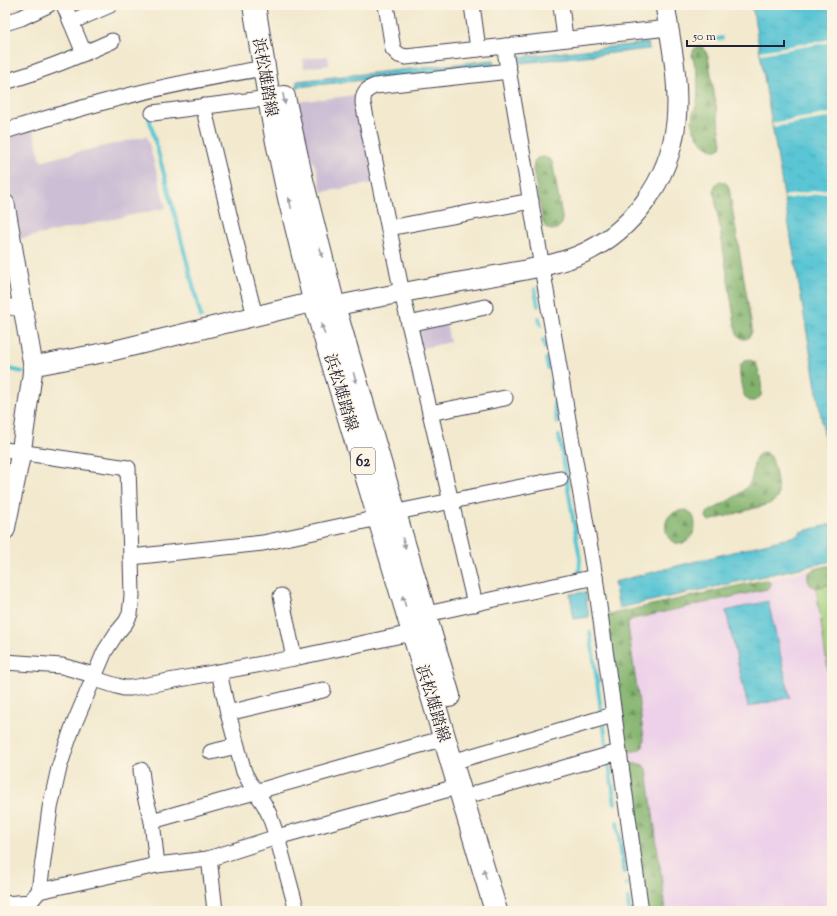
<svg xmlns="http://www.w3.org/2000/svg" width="837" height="916" font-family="'Sorts Mill Goudy','Noto Serif JP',serif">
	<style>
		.built { fill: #edd0e9 }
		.industrial { fill: #ccbed4 }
		.forest { fill: url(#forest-firs); stroke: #526a54 }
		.garden { fill: #a3d17e; stroke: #627a5c }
		.water { fill: url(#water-ripples); stroke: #3e7488 }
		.pier { fill: #f2e9ce }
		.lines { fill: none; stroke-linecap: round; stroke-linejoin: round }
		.stream { stroke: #5ac5d4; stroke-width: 4 }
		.minor-casing { stroke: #414051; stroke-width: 17 }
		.tertiary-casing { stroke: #414051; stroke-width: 21 }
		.primary-casing { stroke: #414051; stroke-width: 24 }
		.minor { stroke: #fff; stroke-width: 15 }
		.tertiary { stroke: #fff; stroke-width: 19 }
		.primary { stroke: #fff; stroke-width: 22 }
		.oneway { fill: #9c9ca7 }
		.labels { text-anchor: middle; stroke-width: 3; stroke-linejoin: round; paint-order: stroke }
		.shield { fill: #fcf5e5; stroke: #63616e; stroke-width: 1 }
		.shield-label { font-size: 15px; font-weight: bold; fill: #22223b }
		.street-label { font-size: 16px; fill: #22223b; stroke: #fcf5e5 }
	</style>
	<defs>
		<pattern id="forest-firs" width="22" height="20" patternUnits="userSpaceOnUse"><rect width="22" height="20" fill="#82b36d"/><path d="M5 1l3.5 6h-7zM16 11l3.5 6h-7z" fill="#6a915b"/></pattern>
		<pattern id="water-ripples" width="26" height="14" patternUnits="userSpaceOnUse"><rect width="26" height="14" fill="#5ac5d4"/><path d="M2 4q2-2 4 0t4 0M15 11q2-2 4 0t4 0" fill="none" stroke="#4ea9b7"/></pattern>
	</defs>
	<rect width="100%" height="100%" fill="#fcf5e5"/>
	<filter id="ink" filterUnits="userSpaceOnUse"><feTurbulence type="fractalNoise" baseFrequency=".025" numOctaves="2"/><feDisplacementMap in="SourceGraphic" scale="8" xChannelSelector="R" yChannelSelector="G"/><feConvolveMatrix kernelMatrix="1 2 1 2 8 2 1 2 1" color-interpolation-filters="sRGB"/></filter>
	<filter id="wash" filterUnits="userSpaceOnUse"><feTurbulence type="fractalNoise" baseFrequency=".012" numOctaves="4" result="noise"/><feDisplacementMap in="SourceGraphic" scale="16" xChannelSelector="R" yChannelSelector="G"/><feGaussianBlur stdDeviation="0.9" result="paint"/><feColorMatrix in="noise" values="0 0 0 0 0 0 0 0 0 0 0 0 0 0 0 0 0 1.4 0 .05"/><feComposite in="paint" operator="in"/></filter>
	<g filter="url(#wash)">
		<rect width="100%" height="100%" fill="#f2e9ce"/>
		<path class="built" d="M832 565V911H645L606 617 612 614Z"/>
		<g class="industrial">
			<path d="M328 56 329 65 304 68 303 59Z"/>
			<path d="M356 95 375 183 322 192 317 170 306 146 297 102Z"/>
			<path d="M33 127 41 161 147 136 166 208 19 239 11 195 5 174V135Z"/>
			<path d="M445 319 450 342 419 349 414 325Z"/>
		</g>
		<g class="forest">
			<path d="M698 47H703L708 56 722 143 721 147 718 150H713L704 144 698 138 694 130 692 123 693 113 697 104 698 89 697 74 692 55 694 49Z"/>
			<path d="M544 157 551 160 553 166 562 217V224L557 229 551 230 546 228 543 222 533 170 534 163 537 158Z"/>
			<path d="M720 181C725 182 727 183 729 188L752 328C752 340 741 344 736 331L714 191C714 186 716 183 720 181Z"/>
			<path d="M750 360 755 362C759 367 763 388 761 395 761 396 759 398 757 400 754 401 751 402 748 400 741 396 739 372 740 365L744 361Z"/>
			<path d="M763 452C767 453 769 454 771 457 774 461 779 489 778 495 777 500 773 502 769 504L713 520 709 521 707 519 706 516 708 512C719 506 743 494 749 484 756 473 750 457 763 452Z"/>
			<path d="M686 510C688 511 690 512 691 513 698 521 695 536 687 541 678 547 667 541 666 531 664 516 672 511 686 510Z"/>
			<path d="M832 565V584L816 588 811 586C800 569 820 568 832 565Z"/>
			<path d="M764 580H768L771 584 770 587 767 589 633 619 628 622V626L644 739 643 747C637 751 633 752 626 751L606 617 612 614Z"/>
			<path d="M636 763 643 765 647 770 666 911H645L626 771 629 765Z"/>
		</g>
		<path class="garden" d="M832 584V699L816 588Z"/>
		<g class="water">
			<path d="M752 5H832V463L829 464Z"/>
			<path d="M648 43 649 49 520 63 519 57Z"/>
			<path d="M494 60 495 66 297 87V81Z"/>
			<path d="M832 524V561L619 608 614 582 800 535V532Z"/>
			<path d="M585 592 589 617 574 619 570 594Z"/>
			<path d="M768 601 790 697 748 707 726 611Z"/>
		</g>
		<g class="pier">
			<path d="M832 39V42L761 54 760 51Z"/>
			<path d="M832 113V117L773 127 772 123Z"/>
			<path d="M832 188V192L785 199 784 196Z"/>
		</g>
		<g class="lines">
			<g class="stream">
				<path d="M718 39 722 38"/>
				<path d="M148 114 176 219 201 317"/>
				<path d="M535 289 538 306"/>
				<path d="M539 318 541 325"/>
				<path d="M543 340 545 348"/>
				<path d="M546 359 548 368"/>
				<path d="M5 368 23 372"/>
				<path d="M551 383 552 389"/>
				<path d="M554 403 557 423"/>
				<path d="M559 436 580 559 579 575"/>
				<path d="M590 632 601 710"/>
				<path d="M604 726 607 752"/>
				<path d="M608 758 615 803"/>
				<path d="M617 822 624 872"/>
				<path d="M626 884V885"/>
				<path d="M628 898 629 909"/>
			</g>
		</g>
	</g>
	<g filter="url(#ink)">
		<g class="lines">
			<defs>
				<g id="minor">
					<path d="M64 5 84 53"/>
					<path d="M386 5 393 49 399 55 406 57 668 28"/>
					<path d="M472 5 478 49"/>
					<path d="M561 5 565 39"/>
					<path d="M71 22 110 5"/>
					<path d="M5 23 21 18 48 5"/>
					<path d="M505 46 506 57 595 577 641 911"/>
					<path d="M5 82C42 71 77 57 112 41"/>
					<path d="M204 106 205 114 234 235 255 316"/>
					<path d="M153 113 269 98"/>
					<path d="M5 131C44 119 83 107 123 97 169 85 217 76 264 68"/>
					<path d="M389 228 531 201"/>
					<path d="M5 306 16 308 24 307"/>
					<path d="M409 324 485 307"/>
					<path d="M430 413 505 398"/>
					<path d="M5 450 128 468 131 557 132 596 130 614 126 622 116 634 105 651 72 729 65 749 59 768 50 808 39 891 30 902 5 904"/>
					<path d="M395 514 407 510 560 479"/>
					<path d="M131 557 263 543 369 520 379 517"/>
					<path d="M281 596 294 658"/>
					<path d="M475 604 402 293 363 103C363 93 365 90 375 86L509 71"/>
					<path d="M425 615 436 612 595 577"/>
					<path d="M5 662 62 666 90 674 98 680 117 686 124 688H131L294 658 402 635 413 632"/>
					<path d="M219 672 228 713 244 772 250 783 264 804 269 814 277 837 297 911"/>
					<path d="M228 713 323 690"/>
					<path d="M211 752 237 746"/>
					<path d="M452 762 606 717 614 716"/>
					<path d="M141 770 144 793 152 821 157 865"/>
					<path d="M477 793 619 752"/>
					<path d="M152 821 445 738"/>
					<path d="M208 859 210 866 215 911"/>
					<path d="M39 891 157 865 208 859 277 837 460 786"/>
				</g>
				<g id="tertiary">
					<path d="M5 204 33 365 32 376 21 453 5 530"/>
					<path d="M33 365 44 364 112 351 305 304 334 306C380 297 425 288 471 280 506 273 543 269 577 256 631 234 670 180 676 122 680 83 671 43 665 5"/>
				</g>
				<g id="primary">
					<path d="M254 5 270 104 277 142 289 198 315 304 496 911"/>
					<path d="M284 97 302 180 334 306 449 696"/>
				</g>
			</defs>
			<use href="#minor" class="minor-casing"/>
			<use href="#tertiary" class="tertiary-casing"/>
			<use href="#primary" class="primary-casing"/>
			<use href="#minor" class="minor"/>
			<use href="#tertiary" class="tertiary"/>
			<use href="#primary" class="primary"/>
		</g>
		<defs><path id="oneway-solid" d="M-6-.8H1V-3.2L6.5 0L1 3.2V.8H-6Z"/></defs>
		<g class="oneway">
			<use href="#oneway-solid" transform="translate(284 99) rotate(79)"/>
			<use href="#oneway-solid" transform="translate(290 203) rotate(-104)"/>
			<use href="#oneway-solid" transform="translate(321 252) rotate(76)"/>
			<use href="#oneway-solid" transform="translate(323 329) rotate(-107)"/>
			<use href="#oneway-solid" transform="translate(355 378) rotate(74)"/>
			<use href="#oneway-solid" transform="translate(404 543) rotate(74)"/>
			<use href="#oneway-solid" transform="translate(404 601) rotate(-107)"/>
			<use href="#oneway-solid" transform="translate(485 874) rotate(-106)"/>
		</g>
	</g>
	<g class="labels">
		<rect class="shield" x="351" y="448" width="24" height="26" rx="3"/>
		<g class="shield-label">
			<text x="363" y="466">62</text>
		</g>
		<g class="street-label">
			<text transform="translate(266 77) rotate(80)" y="6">浜松雄踏線</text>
			<text transform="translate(342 392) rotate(73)" y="6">浜松雄踏線</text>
			<text transform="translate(434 703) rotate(73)" y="6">浜松雄踏線</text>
		</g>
	</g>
	<rect width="837" height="916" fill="none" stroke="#fcf5e5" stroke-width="20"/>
	<path d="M687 40v6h97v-6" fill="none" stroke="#22223b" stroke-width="2"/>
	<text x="693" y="40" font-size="12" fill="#22223b" stroke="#fcf5e5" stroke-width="3" paint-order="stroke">50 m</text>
</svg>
